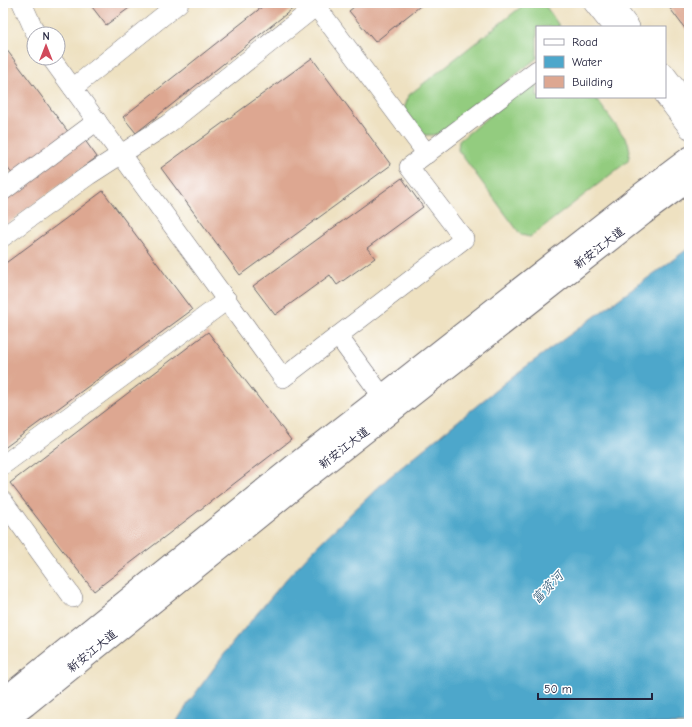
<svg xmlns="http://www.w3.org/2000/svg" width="692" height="727" font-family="'Comic Neue','LXGW WenKai TC',sans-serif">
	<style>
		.grass { fill: #93cc7f; stroke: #5a775d }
		.water { fill: #4da7cb; stroke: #386483 }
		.building { fill: #dda791 }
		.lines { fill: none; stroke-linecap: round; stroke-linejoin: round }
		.minor-casing { stroke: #69656a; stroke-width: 20 }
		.major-casing { stroke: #69656a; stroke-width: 24 }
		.minor { stroke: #fff; stroke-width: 19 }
		.major { stroke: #fff; stroke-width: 22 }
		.labels { text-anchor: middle; stroke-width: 3; stroke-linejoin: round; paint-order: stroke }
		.street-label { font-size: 12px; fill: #22223b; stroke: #fff }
		.water-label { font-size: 13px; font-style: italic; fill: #355e7c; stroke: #fff }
	</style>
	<rect width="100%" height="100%" fill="#fff"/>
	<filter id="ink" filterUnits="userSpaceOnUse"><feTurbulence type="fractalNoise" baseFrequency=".025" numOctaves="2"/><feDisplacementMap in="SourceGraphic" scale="8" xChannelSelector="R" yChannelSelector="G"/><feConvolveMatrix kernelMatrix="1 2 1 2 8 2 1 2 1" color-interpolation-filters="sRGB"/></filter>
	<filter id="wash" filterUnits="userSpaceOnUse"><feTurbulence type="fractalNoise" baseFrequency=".012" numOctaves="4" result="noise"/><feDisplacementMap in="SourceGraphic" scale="16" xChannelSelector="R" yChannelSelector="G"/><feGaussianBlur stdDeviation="0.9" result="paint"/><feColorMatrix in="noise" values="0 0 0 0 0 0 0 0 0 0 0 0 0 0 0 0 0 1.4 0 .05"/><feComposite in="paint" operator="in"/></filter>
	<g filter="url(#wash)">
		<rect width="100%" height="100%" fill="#eee1c1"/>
		<g class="grass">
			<path d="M526 3H541L545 5 560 27H537V58L442 133 432 135H423L404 109 409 95Z"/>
			<path d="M537 76V97H595L628 142 630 151 628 161 530 237 521 235 458 150 459 141Z"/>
		</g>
		<path class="water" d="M689 248V721L685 724H175L189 702 234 641 287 578 318 545 387 479 513 376Z"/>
		<g id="blocks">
			<g class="building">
				<path d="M89 3H136L106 25Z"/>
				<path d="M267 3H300L136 133 123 117Z"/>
				<path d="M359 3H424L375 42 349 11Z"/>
				<path d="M666 3H689V34Z"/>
				<path d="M3 45 69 133 13 175 3 162Z"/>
				<path d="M312 58 391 165 240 275 161 168Z"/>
				<path d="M84 139 97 157 3 227V200Z"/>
				<path d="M402 178 423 207 367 248 375 258 337 285 330 275 275 315 253 286Z"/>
				<path d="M103 191 192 310 3 449V265Z"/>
				<path d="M208 332 291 440 94 591 10 483Z"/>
			</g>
		</g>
	</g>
	<g filter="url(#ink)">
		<use href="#blocks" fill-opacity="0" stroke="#69656a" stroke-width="1"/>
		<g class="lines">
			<defs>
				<g id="minor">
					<path d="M22 3 36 34"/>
					<path d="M593 3 612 27"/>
					<path d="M612 3 630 27"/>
					<path d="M316 6 427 154"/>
					<path d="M51 58 283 378 464 239 409 167 537 70"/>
					<path d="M665 73 689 105"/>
					<path d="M73 88 179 3"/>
					<path d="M665 97 689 129"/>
					<path d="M3 191 97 121"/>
					<path d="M3 237 89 175 168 124 320 3"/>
					<path d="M338 336 382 396"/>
					<path d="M3 465 227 300"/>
					<path d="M3 501 73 598"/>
				</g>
				<g id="major">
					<path d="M3 700 302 459 632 201 689 158"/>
					<path d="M3 722 26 705 313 473 643 214 689 180"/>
				</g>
			</defs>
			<use href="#minor" class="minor-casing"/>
			<use href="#major" class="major-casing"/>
			<use href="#minor" class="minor"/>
			<use href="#major" class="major"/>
		</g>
	</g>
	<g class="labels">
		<g class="street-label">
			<text transform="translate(599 248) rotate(-38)" y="4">新安江大道</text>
			<text transform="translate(344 448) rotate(-38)" y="4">新安江大道</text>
			<text transform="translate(92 651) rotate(-39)" y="4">新安江大道</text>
		</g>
		<g class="water-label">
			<text transform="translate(547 587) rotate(-46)" y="5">富资河</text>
		</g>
	</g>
	<rect width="692" height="727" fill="none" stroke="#fff" stroke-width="16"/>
	<rect x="536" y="26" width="130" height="72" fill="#ffffff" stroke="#a7a7b1"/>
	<rect x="544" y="39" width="20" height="6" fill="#ffffff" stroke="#a7a7b1"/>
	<text x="572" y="46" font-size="12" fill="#22223b">Road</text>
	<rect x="544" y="56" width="20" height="12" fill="#4da7cb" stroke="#a7a7b1"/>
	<text x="572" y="66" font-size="12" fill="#22223b">Water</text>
	<rect x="544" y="76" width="20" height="12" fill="#dda791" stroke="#a7a7b1"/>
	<text x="572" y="86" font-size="12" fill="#22223b">Building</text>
	<g transform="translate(46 46)"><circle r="19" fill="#ffffff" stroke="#a7a7b1"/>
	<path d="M0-3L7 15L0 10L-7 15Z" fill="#d1495b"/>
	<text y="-6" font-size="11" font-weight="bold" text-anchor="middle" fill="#22223b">N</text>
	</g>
	<path d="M538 693v6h114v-6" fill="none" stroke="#22223b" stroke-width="2"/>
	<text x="544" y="693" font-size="12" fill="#22223b" stroke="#ffffff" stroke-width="3" paint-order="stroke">50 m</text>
</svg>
